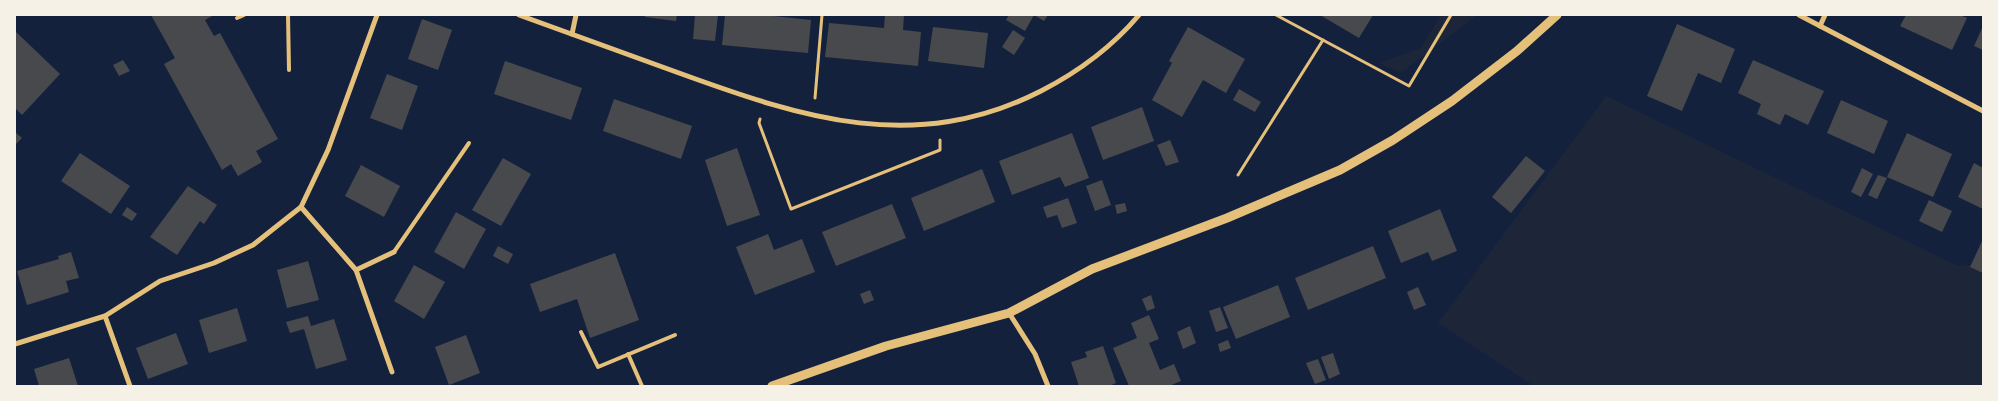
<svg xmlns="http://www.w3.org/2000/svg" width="1998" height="401" font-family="Raleway,sans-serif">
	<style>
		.green { fill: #1d2539 }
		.building { fill: #48494c }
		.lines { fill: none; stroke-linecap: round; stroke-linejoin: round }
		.path { stroke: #e5c07b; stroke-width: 3 }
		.service { stroke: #e5c07b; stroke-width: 4 }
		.minor { stroke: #e5c07b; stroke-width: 5 }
		.tertiary { stroke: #e5c07b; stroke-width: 9 }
	</style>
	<rect width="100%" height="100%" fill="#14213d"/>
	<g class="green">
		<path d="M1441 15H1477L1401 73 1379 63 1421 48Z"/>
		<path d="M1606 96 1958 266 1983 264V386H1534L1438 323Z"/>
	</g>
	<g class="building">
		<path d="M151 15H214L205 20 214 36 220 33 278 139 256 151 262 162 238 176 231 164 222 170 164 64 175 58Z"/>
		<path d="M645 15H677L676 21 645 17Z"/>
		<path d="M695 15H718L715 41 693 39Z"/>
		<path d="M725 15H764L811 20 808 53 722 45Z"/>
		<path d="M885 15H904L903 30 921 32 918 66 825 57 829 23 884 28Z"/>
		<path d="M1009 15H1048L1044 21 1034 15 1025 31 1006 20Z"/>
		<path d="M1320 15H1373L1359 38Z"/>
		<path d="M1906 15H1960L1967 18 1952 50 1900 26Z"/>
		<path d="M422 19 452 30 438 70 408 59Z"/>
		<path d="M1677 24 1735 49 1721 83 1698 73 1682 111 1647 96Z"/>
		<path d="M1983 26V50L1974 46Z"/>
		<path d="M933 27 988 33 984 68 928 61Z"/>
		<path d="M1188 27 1245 59 1226 93 1203 80 1182 117 1152 100 1172 63 1169 61Z"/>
		<path d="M1013 30 1025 38 1014 55 1002 47Z"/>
		<path d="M15 31 60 74 22 115 15 108Z"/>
		<path d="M123 60 130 71 119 76 113 65Z"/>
		<path d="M1753 60 1824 91 1808 125 1785 114 1780 125 1757 114 1761 104 1738 93Z"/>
		<path d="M505 61 582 88 571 120 494 94Z"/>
		<path d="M387 74 418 86 402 130 370 118Z"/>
		<path d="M1239 89 1261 102 1255 112 1233 100Z"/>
		<path d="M614 99 692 126 681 159 603 131Z"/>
		<path d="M1841 100 1888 121 1874 154 1827 133Z"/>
		<path d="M1142 107 1154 141 1103 160 1091 127Z"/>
		<path d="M15 132 22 138 15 145Z"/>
		<path d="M1072 133 1089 178 1065 187 1060 177 1012 195 999 161Z"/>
		<path d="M1907 133 1952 154 1933 197 1887 177Z"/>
		<path d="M1170 140 1179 162 1166 166 1157 145Z"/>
		<path d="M737 148 760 215 727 226 705 160Z"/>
		<path d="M80 153 130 186 111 214 61 181Z"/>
		<path d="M1526 156 1545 171 1511 213 1492 197Z"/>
		<path d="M503 158 531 174 501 226 472 210Z"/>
		<path d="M1974 163 1983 168V209L1958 197Z"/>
		<path d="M361 165 400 186 384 217 345 196Z"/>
		<path d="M1862 168 1873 174 1861 197 1851 192Z"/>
		<path d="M982 169 995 202 924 231 911 198Z"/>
		<path d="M1878 175 1887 178 1877 199 1868 195Z"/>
		<path d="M1102 180 1111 205 1095 211 1086 186Z"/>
		<path d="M188 186 217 205 204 224 200 221 177 255 150 237Z"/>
		<path d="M1068 198 1077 223 1062 228 1057 215 1047 218 1043 207Z"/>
		<path d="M1929 200 1952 211 1942 232 1919 221Z"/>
		<path d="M1125 203 1127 211 1117 214 1115 205Z"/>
		<path d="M892 204 906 238 836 266 822 232Z"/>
		<path d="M127 207 137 214 132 221 122 215Z"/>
		<path d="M1440 209 1457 251 1432 261 1428 252 1401 263 1388 231Z"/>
		<path d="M456 212 486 229 464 269 434 252Z"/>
		<path d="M768 234 774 250 802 239 815 272 755 295 736 247Z"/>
		<path d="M1983 239V273L1970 267Z"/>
		<path d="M498 246 513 254 508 264 493 256Z"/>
		<path d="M1373 246 1386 278 1308 310 1295 278Z"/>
		<path d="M71 252 79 278 66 281 69 292 27 305 17 271 59 259 58 256Z"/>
		<path d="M615 253 639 320 590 338 577 299 540 312 530 284Z"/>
		<path d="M308 261 319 300 287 308 277 270Z"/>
		<path d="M414 265 445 282 424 319 394 301Z"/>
		<path d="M1278 285 1290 317 1236 339 1223 307Z"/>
		<path d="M1418 287 1426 305 1414 310 1407 292Z"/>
		<path d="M870 290 874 300 864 304 860 294Z"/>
		<path d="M1151 295 1155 308 1147 311 1142 299Z"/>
		<path d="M1220 307 1228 328 1216 332 1209 311Z"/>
		<path d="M237 308 247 341 209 353 199 320Z"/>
		<path d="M1149 315 1159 339 1149 343 1160 370 1174 364 1181 381 1169 386H1129L1113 348 1137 338 1131 323Z"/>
		<path d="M308 316 311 326 334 319 347 360 316 369 304 329 290 333 286 322Z"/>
		<path d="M1190 326 1196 343 1183 349 1177 332Z"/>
		<path d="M176 333 188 364 148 379 136 348Z"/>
		<path d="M466 335 480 373 449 385 435 347Z"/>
		<path d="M1228 340 1231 348 1220 352 1218 344Z"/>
		<path d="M1103 346 1116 383 1109 386H1079L1071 362 1087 357 1085 352Z"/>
		<path d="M1333 353 1340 374 1329 379 1321 357Z"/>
		<path d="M69 358 78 386H39L34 369Z"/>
		<path d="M1318 359 1326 380 1315 384 1306 363Z"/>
	</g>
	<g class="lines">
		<g class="path">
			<path d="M1276 15 1409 86 1451 15"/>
			<path d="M815 98 822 15"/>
			<path d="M760 119 759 123 791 209 940 150V140"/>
			<path d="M1238 175 1323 40"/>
		</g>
		<g class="service">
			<path d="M288 15 289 70"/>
			<path d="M237 18 244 15"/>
			<path d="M394 252 469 143"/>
			<path d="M581 332 598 367 675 335"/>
			<path d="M628 354 642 386"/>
		</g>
		<g class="minor">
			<path d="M519 15C572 34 626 54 679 73 803 118 915 155 1041 91 1078 72 1112 47 1139 15"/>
			<path d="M1799 15 1983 111"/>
			<path d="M1820 26 1825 15"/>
			<path d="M572 34 576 15"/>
			<path d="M301 207 356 270 392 372"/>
			<path d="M356 270 394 252"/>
			<path d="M1009 313 1035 354 1048 386"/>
			<path d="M105 316 130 386"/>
			<path d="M15 344 105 316 160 281 214 263 253 245 301 207 328 150 377 15"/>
		</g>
		<path class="tertiary" d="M772 386 886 346 1009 313 1092 269 1227 218 1340 170 1393 140 1452 101 1517 51 1557 15"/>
	</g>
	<rect width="1998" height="401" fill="none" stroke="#f6f1e7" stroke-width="32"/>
</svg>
